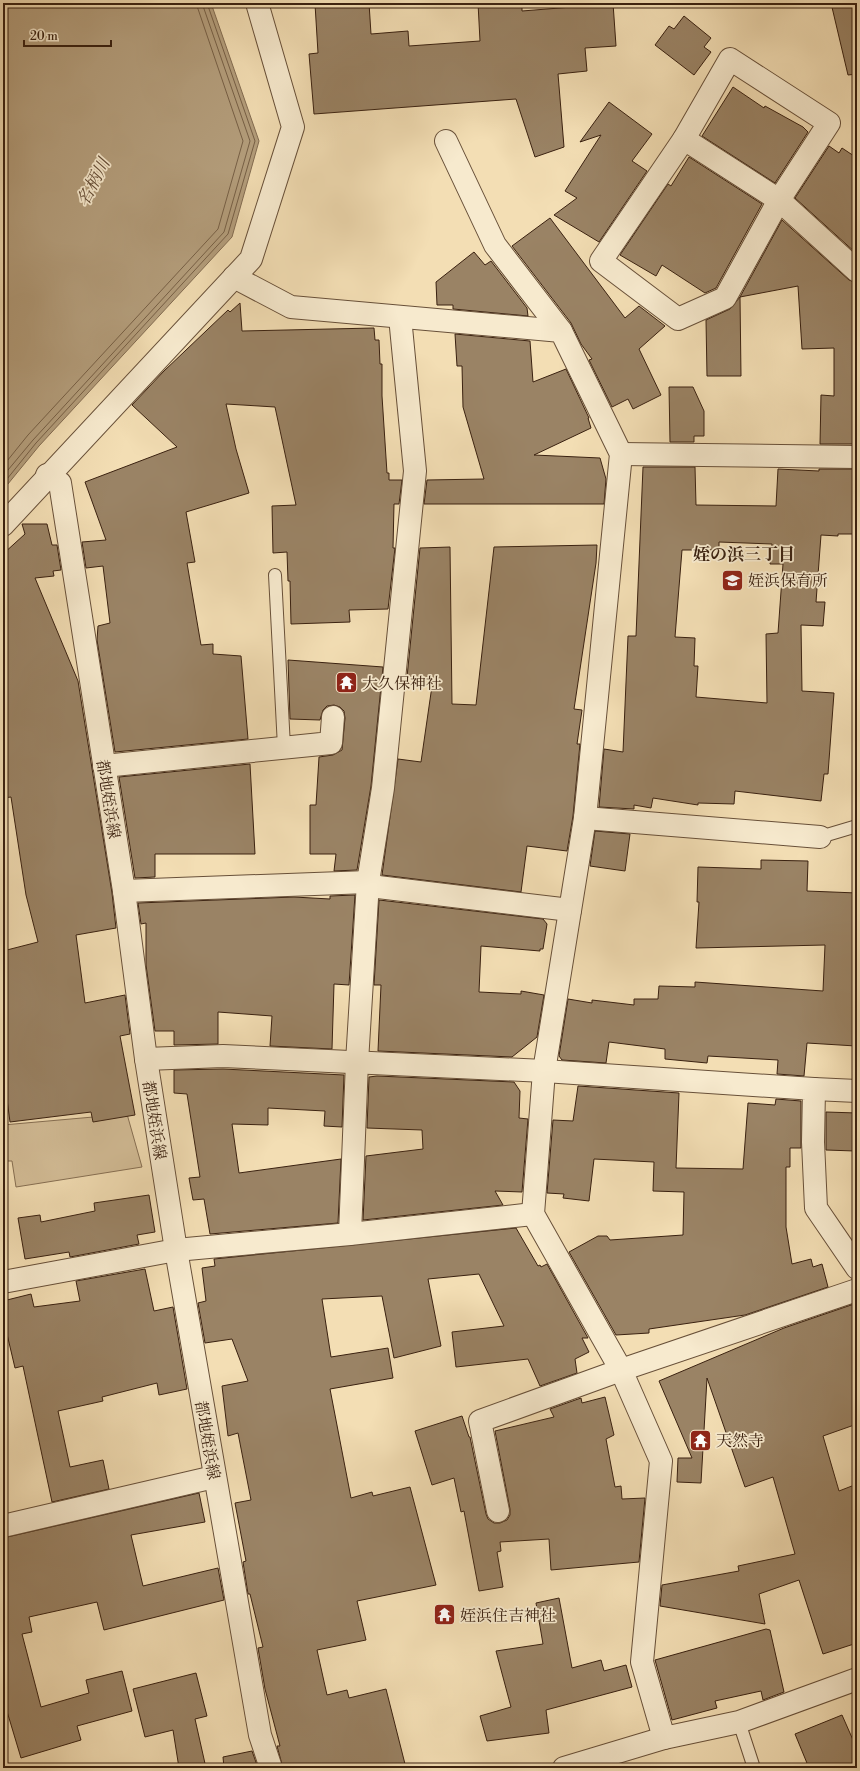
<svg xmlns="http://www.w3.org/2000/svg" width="860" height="1771" font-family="'Libre Bodoni','Noto Serif JP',serif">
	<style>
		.green { fill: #d4be98; stroke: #877054 }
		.water { fill: #b49e7c; stroke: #836c51 }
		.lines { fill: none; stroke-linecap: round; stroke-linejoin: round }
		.shore { stroke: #776046; stroke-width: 1 }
		.building { fill: #9a8365; stroke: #3a2110; fill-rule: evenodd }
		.lane-casing { stroke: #685039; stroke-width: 14 }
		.street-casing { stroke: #685039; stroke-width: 24 }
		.lane { stroke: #f7eace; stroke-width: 12 }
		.street { stroke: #f7eace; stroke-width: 22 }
		.labels { text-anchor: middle; stroke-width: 3.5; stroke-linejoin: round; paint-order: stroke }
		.poi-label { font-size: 16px; fill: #3a2110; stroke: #f7eace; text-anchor: start }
		.street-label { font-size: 16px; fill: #3a2110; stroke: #f7eace }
		.water-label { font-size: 17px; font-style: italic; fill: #654d36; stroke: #f7eace }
		.neighbourhood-label { font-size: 17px; font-weight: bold; fill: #3a2110; stroke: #f7eace }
	</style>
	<rect width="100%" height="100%" fill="#f3deb4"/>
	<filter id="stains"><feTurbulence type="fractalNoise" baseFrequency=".005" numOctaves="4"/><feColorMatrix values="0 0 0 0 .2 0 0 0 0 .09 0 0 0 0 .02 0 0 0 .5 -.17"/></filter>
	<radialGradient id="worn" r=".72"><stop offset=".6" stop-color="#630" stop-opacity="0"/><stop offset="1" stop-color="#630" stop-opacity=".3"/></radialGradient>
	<path class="green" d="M127 1114 142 1167 16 1187 12 1161H3V1125Z"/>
	<path class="water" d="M3 3H211L259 141 232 237 39 446 3 490Z"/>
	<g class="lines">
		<g class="shore">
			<path d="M3 466 28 435 218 229 243 141 196 3"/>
			<path d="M3 476 33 440 224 232 250 141 202 3"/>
			<path d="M3 484 36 443 228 234 255 141 207 3"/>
		</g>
	</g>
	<g class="building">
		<path d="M369 3 371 34 408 31 409 46 480 41 478 3H522V11L572 7V3H613L616 46 585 48 587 71 558 74 564 147 535 157 516 99 314 114 309 54 318 53 315 4Z"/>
		<path d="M831 3H857V74L848 75Z"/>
		<path d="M684 16 711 38 704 47 711 52 694 75 655 45 669 26 674 29Z"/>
		<path d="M733 87 764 108 765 106 803 127 808 132 775 183 702 136Z"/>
		<path d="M609 102 652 134 632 161 647 171 599 242 554 215 577 198 565 191 601 135 580 142Z"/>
		<path d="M829 146 839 153 842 148 857 158V254L795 198Z"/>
		<path d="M689 157 762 204 716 288 705 293 662 265 656 276 620 255 668 184 671 186Z"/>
		<path d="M550 218 625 318 639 306 665 326 639 349 661 395 633 409 628 399 612 407 589 360 592 359 581 344 571 323 512 246Z"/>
		<path d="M782 220 849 280 857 283V444H820L821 395 834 396V348L802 349 798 286 740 297Z"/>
		<path d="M474 252 485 265 491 261 527 308 528 316 453 309V305H437L436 282Z"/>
		<path d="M740 297 741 376H707L706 320 730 309Z"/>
		<path d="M240 303 242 331 374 328 375 340H379L380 364H382V396L387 473H389V480H402L399 504H394L393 548H395L388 609 349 610 350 622 291 624 290 581H288L287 552 273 553 272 506 296 505 275 407 226 404 236 449 249 493 186 512 195 562 187 563 201 645 213 644V654L241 656 248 739 115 752 97 640 98 626 110 623 103 566 86 568 82 542 106 540 85 482 177 447 132 405 164 371 228 310 230 312Z"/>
		<path d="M455 334 530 341 533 382 566 369 589 418H588L591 428 534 455 600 458 606 479 604 504H424L427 480 484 479 463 407 462 366H457Z"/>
		<path d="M669 387H693L704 411V436H694V442H670Z"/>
		<path d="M643 467H695L696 505 776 506 778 469 819 471V469H857V534H838V536L821 535 816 602H825L823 626 801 625 802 691 834 693 828 774H824L821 801 735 791 734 804 698 803V805L653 798 651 808 634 805V809L599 807 604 749 623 752 628 636H636ZM719 542 772 544 770 564H783L778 633 766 634 767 703 696 697 698 666H694L695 638 675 637 682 550H719Z"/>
		<path d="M22 524H47L52 545H57L61 570 53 571 54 576 35 578 78 681 112 893 116 928 76 935 85 1003 125 995 130 1034 120 1036 135 1115 93 1122 91 1112 10 1122 3 1069V951L38 942 26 895 11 797 3 798V554L25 534Z"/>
		<path d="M597 545 596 563 574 709 582 710 577 744H580L573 816 567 851 527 846 521 892 382 875 398 759 421 762 433 679 407 677 420 548 450 547 452 704 476 705 494 547Z"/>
		<path d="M288 660 383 667 371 786 357 870 334 871 336 854H310V805H316L319 757 333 755 342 750 345 718 344 711 340 707 334 705 327 706 323 710 320 720 290 719Z"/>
		<path d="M250 764 255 854H155V877L135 878 119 777Z"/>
		<path d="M595 831 630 834 625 871 590 866Z"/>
		<path d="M761 860 808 861 807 891 857 893 856 1046 807 1043 804 1076 777 1074 778 1060 708 1056 707 1063 665 1059V1049L609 1042 606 1063 562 1060 559 1056 568 999 592 1003V1000L634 1005V999H658L659 986 695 987V982L823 991 825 945 696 948 699 902H697L698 867 761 869Z"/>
		<path d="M355 895 349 985 334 984 332 1049 270 1046 272 1016 218 1012V1044L174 1045V1031H155L146 965V923L141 924 138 903 294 897 330 899V896Z"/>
		<path d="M379 900 543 919 547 924 543 949H540V951L481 946 479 992 521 994V991L544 995 537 1037 512 1057 378 1051 381 985H374Z"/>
		<path d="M223 1069 344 1075 342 1127 324 1126 325 1111 268 1108V1125L232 1124 239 1173 341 1159 338 1223 210 1234 204 1199 193 1200 189 1178 200 1177 187 1094 174 1093V1070Z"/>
		<path d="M377 1076 514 1082 520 1091 519 1118 528 1119 522 1192 495 1191 503 1205 363 1220 366 1156 423 1149 422 1130 367 1128 369 1077Z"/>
		<path d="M578 1086 679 1093 676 1168 743 1169 748 1103 775 1105 776 1099 801 1101V1148H790V1167H786V1227L792 1264 811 1259 813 1267 822 1264 828 1287 745 1315 649 1329V1333L616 1335 569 1252 598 1236H607L610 1240 683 1235 684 1192 653 1191 654 1162 594 1159 589 1201 563 1198 564 1194 547 1193 553 1120 573 1121Z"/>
		<path d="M826 1112 857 1113 855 1151 826 1150Z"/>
		<path d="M149 1195 155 1232 137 1235 139 1244 70 1257 69 1252 25 1259 18 1218 40 1215 41 1222 95 1211 94 1203Z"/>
		<path d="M516 1228 538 1266 540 1265 541 1267 547 1264 588 1338H582L589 1352 575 1359 577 1373 540 1386 528 1359 456 1367 452 1332 504 1326 479 1274 428 1279 441 1346 394 1358 382 1296 322 1299 331 1357 388 1348 393 1378 330 1389 351 1498 372 1492 373 1496 410 1487 436 1585 357 1601 366 1640 317 1650 327 1695 347 1690 349 1698 386 1689 406 1768H283L277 1746H280L265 1689 258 1648 263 1647 250 1594H248L243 1562 246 1561 235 1503 251 1500 238 1433 228 1436 222 1386 248 1381 232 1339 205 1343 198 1303 206 1301 202 1268 215 1266 214 1259Z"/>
		<path d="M145 1269 154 1311 173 1307 187 1389 159 1395 157 1383 102 1397 103 1401 58 1411 70 1467 103 1460 109 1489 52 1502 23 1366 15 1368 3 1317V1301L31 1294 34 1307 80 1301 76 1281Z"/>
		<path d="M857 1303V1424L823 1436 839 1491 857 1484V1643L823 1654 799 1580 759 1594 765 1624 660 1606 662 1585 739 1571 738 1566 795 1554 773 1477 745 1487 707 1378 701 1483 677 1482 678 1458H692L659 1381 784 1328Z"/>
		<path d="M605 1397 614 1435 606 1439 615 1487 621 1486 622 1499 645 1498 639 1562 551 1570 549 1539 500 1542 501 1551 497 1552 503 1587 479 1591 464 1511 461 1512 454 1478 432 1485 415 1431 462 1416 469 1437H470L486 1514 488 1519 494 1523H500L507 1520 510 1515V1509L495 1431 554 1417 550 1409 581 1398 582 1403Z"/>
		<path d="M199 1493 205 1522 131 1535 143 1586 218 1568 224 1600 104 1630 97 1602 29 1617 32 1632 22 1634 41 1707 89 1693 86 1680 122 1671 132 1711 77 1726 81 1740 21 1758 3 1698V1538Z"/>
		<path d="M559 1598 572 1668 601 1660 604 1671 626 1665 632 1687 546 1710 549 1733 487 1741 480 1716 511 1707 496 1651 543 1644 536 1603Z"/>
		<path d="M766 1629 770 1630 784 1692 763 1700 761 1691 715 1701 717 1708 672 1720 655 1660Z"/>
		<path d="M196 1673 207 1716 195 1719 206 1768H179L173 1730 145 1737 133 1689Z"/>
		<path d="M842 1715 857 1749V1768H809L795 1734Z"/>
		<path d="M252 1751 258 1768H224L223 1757Z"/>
	</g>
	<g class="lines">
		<defs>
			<g id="lane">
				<path d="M275 575 284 747"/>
				<path d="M820 837 857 826"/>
				<path d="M739 1722 754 1768"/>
			</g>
			<g id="street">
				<path d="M730 59 829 123 779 200 725 298 678 319 601 261 684 139Z"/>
				<path d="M684 139 779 200 857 271"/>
				<path d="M446 141 495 245 561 331"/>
				<path d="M234 277 291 307 561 331 621 454 585 818 544 1071 533 1214 621 1370 661 1461 642 1662 664 1738 739 1722 857 1679"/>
				<path d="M621 454 857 457"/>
				<path d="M47 475 60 483 124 891 146 1059 176 1250 260 1735 271 1768"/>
				<path d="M3 525 251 259 293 127 257 3"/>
				<path d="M104 766 331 743 333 717"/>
				<path d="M585 818 820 837"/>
				<path d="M124 891 368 882 378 887 570 910"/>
				<path d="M146 1059 223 1056 544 1071 814 1089 813 1142 816 1208 857 1268"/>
				<path d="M814 1089 857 1091"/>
				<path d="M350 1234 357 1062 368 882 383 788 415 471 400 317"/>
				<path d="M3 1282 176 1250 350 1234 533 1214"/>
				<path d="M498 1511 480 1421 621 1370 857 1290"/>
				<path d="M3 1526 214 1477"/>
				<path d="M564 1768 664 1738"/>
			</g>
		</defs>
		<use href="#lane" class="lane-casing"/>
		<use href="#street" class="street-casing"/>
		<use href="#lane" class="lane"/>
		<use href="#street" class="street"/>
	</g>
	<defs>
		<symbol id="school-square" viewBox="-11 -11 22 22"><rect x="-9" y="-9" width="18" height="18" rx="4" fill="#8f2418" stroke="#f7eace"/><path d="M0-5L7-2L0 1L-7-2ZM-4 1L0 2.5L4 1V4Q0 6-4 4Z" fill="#fff"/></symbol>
		<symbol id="temple-square" viewBox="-11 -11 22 22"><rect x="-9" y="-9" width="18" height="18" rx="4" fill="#8f2418" stroke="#f7eace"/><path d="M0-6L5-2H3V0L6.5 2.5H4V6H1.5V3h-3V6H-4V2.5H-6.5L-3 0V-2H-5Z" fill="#fff"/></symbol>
	</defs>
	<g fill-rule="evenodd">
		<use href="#school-square" x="720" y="568" width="25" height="25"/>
		<use href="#temple-square" x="334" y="670" width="25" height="25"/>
		<use href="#temple-square" x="688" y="1428" width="25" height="25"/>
		<use href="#temple-square" x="432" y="1602" width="25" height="25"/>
	</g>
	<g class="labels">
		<g class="poi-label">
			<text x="748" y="586">姪浜保育所</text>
			<text x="362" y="689">大久保神社</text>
			<text x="716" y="1446">天然寺</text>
			<text x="460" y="1621">姪浜住吉神社</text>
		</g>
		<g class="street-label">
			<text transform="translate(109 799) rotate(81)" y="6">都地姪浜線</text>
			<text transform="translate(155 1120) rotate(81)" y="6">都地姪浜線</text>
			<text transform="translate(208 1440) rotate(80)" y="6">都地姪浜線</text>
		</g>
		<g class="water-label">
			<text transform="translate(93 182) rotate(-63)" y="6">名柄川</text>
		</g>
		<g class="neighbourhood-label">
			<text x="744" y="560">姪の浜三丁目</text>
		</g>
	</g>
	<rect width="860" height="1771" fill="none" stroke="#f3deb4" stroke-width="16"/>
	<rect x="4" y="4" width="852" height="1763" fill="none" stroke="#3a2110" stroke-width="2"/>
	<rect x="8" y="8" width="844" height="1755" fill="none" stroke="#3a2110"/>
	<path d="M24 40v6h87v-6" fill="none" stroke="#3a2110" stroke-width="2"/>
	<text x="30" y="40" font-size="12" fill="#3a2110" stroke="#f7eace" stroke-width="3" paint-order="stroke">20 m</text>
	<rect width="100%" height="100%" filter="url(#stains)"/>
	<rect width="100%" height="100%" fill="url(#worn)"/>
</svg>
